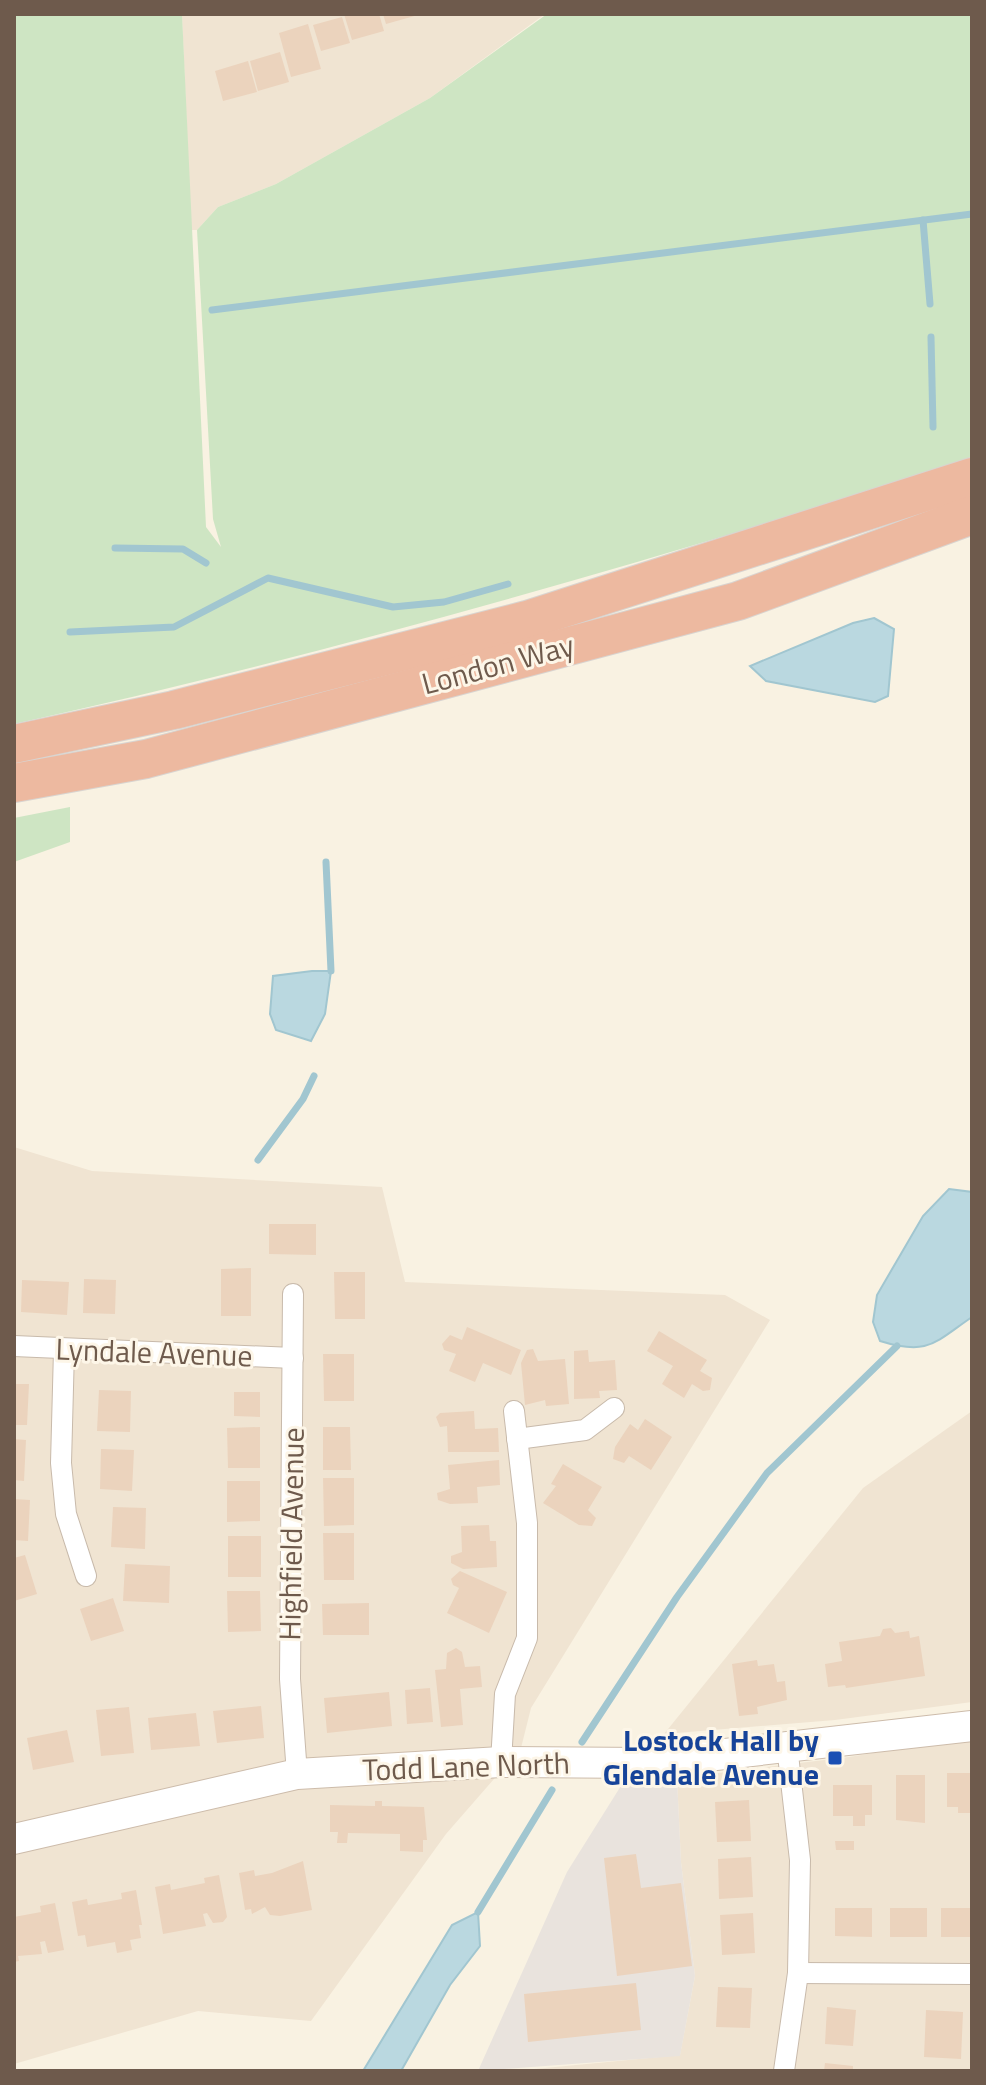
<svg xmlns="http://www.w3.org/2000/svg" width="986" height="2085" font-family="'Titillium Web',sans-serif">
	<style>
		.residential { fill: #f0e4d2 }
		.industrial { fill: #e9e3dd }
		.green { fill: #cee5c3 }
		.water { fill: #bad8e0; stroke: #a1c6d0; stroke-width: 2 }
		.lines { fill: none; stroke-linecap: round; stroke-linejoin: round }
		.stream { stroke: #a1c6d0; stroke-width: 7 }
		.building { fill: #ebd3bd }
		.street-casing { stroke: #c8baab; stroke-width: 22 }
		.secondary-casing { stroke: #cdbcab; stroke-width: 32 }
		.highway-casing { stroke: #d9d4d0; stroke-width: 40 }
		.street { stroke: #fff; stroke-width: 20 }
		.secondary { stroke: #fff; stroke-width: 30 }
		.highway { stroke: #edb9a0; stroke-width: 38 }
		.transit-dot { fill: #1a4fb4; stroke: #fdf6e8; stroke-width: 3 }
		.labels { text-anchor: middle; stroke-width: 6; stroke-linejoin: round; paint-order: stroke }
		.street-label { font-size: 30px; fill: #6e5a4c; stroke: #fdf6e8 }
		.transit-label { font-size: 30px; font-weight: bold; fill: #164399; stroke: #fdf6e8; text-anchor: end }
	</style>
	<rect width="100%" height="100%" fill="#f9f2e2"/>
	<g class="residential">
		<path d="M182 14H545L430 98 276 184 218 207 197 230H191Z"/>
		<path d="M14 1147 92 1171 382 1187 405 1282 725 1295 770 1320 531 1708 521 1748 446 1834 311 2021 198 2011 14 2064Z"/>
		<path d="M972 1411V1702L835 1720 664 1734 863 1488Z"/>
		<path d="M972 1737V2071H514L680 2055 695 1976 681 1862 677 1778 849 1757Z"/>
	</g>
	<path class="industrial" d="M677 1778 681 1862 695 1976 680 2056 478 2071 567 1872 624 1781Z"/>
	<g class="green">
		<path d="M14 14H182L206 527 221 547 213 519 197 230 218 207 276 184 430 98 547 14H972V459C656 560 338 652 14 724Z"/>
		<path d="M70 807V842L14 862V818Z"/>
	</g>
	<g class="water">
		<path d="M874 618 894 629 888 696 875 702 766 681 750 666 853 623Z"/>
		<path d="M312 971H331L325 1014 311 1041 276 1030 270 1014 273 976Z"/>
		<path d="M949 1189 972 1192V1317C934 1343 928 1356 880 1341L873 1322 877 1295 923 1216Z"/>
		<path d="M478 1912 480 1946 450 1985 401 2071H363L452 1925Z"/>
	</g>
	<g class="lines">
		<g class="stream">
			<path d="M923 220 930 304"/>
			<path d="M212 310 972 214"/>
			<path d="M931 337 933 427"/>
			<path d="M115 548 183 549 206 563"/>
			<path d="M70 632 174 627 268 578 393 607 444 602 508 584"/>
			<path d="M326 862 331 971"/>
			<path d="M258 1160 303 1099 314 1076"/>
			<path d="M582 1742 677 1597 767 1473 897 1346"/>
			<path d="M478 1912 552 1790"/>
		</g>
	</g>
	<g class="building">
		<path d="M344 14H379L384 31 352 40Z"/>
		<path d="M383 14H418V15L386 24Z"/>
		<path d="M342 17 350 43 321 51 313 25Z"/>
		<path d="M308 24 321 69 291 77 279 33Z"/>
		<path d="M280 52 289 82 258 91 250 61Z"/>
		<path d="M248 61 257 92 223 101 215 71Z"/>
		<path d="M269 1224H316V1255L269 1254Z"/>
		<path d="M251 1268V1316H221V1269Z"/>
		<path d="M334 1272H365V1319H335Z"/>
		<path d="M84 1279 116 1280 115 1314 83 1313Z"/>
		<path d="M22 1280 69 1282 67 1315 21 1312Z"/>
		<path d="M467 1327 521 1350 511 1375 483 1363 475 1382 449 1371 456 1354 444 1350 442 1344 450 1335 462 1340Z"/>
		<path d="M659 1331 707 1360 700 1371 712 1378 710 1390 703 1391 692 1384 684 1398 662 1384 673 1366 647 1351Z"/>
		<path d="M533 1349 538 1361 565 1359 569 1404 546 1406 545 1400 525 1405 521 1363 527 1350Z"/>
		<path d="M588 1350 589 1362 615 1360 617 1390 599 1391 600 1398 574 1399V1351Z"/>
		<path d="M323 1354H354V1401H324Z"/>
		<path d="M14 1384H29L27 1425H14Z"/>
		<path d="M99 1390 131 1391 130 1432 97 1431Z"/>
		<path d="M234 1392H260V1417L234 1416Z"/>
		<path d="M474 1411 475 1429 498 1428 499 1452H448L447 1426 440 1427 436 1417 440 1413Z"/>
		<path d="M645 1419 672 1437 651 1470 629 1456 624 1463 613 1459 615 1447 630 1424 638 1430Z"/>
		<path d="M260 1427V1468H228L227 1428Z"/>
		<path d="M323 1427H350L351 1470H323Z"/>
		<path d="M14 1439 26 1440 24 1481 14 1480Z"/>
		<path d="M101 1449 134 1450 132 1491 100 1489Z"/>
		<path d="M499 1460 500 1485 477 1487 478 1503 450 1504 438 1500 437 1493 450 1489 448 1465Z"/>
		<path d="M563 1464 602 1487 588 1510 596 1518 592 1526 579 1525 543 1503 556 1486 551 1484Z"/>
		<path d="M323 1478H354V1525L324 1526Z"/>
		<path d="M227 1481H260V1521L227 1522Z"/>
		<path d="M14 1499 30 1500 28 1541 14 1540Z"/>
		<path d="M113 1507 146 1508 145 1549 111 1547Z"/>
		<path d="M489 1525 490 1541H496L497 1567 463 1569 451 1563V1556L462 1552 461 1526Z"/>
		<path d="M323 1533H354V1580H324Z"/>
		<rect x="228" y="1536" width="33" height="41"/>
		<path d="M25 1555 37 1594 14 1601V1558Z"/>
		<path d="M125 1564 170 1566 169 1603 123 1601Z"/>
		<path d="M460 1571 507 1592 489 1633 447 1613 459 1588 453 1585 451 1579Z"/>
		<path d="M227 1591H260L261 1631 228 1632Z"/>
		<path d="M113 1598 124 1631 91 1641 80 1609Z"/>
		<path d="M369 1603V1635H323L322 1604Z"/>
		<path d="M891 1628 895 1633 909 1631 910 1638 919 1636 925 1676 846 1688 845 1685 828 1687 825 1664 842 1661 839 1642 880 1636 883 1629Z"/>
		<path d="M456 1648 462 1652 465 1667 480 1666 482 1687 460 1689 463 1725 441 1727 435 1670 446 1669 447 1653Z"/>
		<path d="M757 1660 758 1666 774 1664 777 1682 785 1681 787 1700 757 1707 758 1714 739 1716 732 1664Z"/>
		<path d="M430 1688 433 1722 407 1724 405 1690Z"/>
		<path d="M389 1692 392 1726 327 1733 324 1698Z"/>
		<path d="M261 1706 264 1738 217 1743 213 1711Z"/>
		<path d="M129 1707 134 1753 101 1756 96 1710Z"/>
		<path d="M196 1713 200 1746 151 1750 148 1718Z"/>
		<path d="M67 1730 74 1762 33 1770 27 1738Z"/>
		<path d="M947 1773H972V1813H958V1807H947Z"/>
		<path d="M896 1775H925V1823L896 1820Z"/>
		<path d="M833 1785H872V1815H865V1826H853V1816H833Z"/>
		<path d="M749 1800 751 1841 717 1842 715 1802Z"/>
		<path d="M375 1801H382V1806L424 1807 427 1840H423V1852L400 1851V1834L348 1833 347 1843H337L338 1832H330V1805L375 1806Z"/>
		<path d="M835 1841H854V1850H836Z"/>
		<path d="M636 1854 641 1888 681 1883 692 1966 617 1976 604 1858Z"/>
		<path d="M751 1857 753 1897 719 1899 718 1859Z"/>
		<path d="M303 1861 312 1910 280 1916 270 1915 265 1907 252 1914 251 1909 245 1910 239 1873 254 1870 255 1876 272 1873Z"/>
		<path d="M219 1875 227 1917 223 1922 213 1923 207 1913 203 1914 206 1926 163 1934 155 1887 170 1884 171 1890 205 1883 204 1878Z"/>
		<path d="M136 1890 142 1925H139L141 1938 130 1940 132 1950 117 1953 115 1942 87 1947 85 1935 78 1936 72 1902 87 1899 88 1905 122 1899 121 1893Z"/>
		<path d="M55 1903 64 1950 48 1953 45 1941 40 1942 42 1954 18 1956 19 1961 14 1962V1917L41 1912 40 1906Z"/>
		<path d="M835 1908H872V1937L835 1936Z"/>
		<rect x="890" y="1908" width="37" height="29"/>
		<rect x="941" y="1908" width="31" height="29"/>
		<path d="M753 1913 755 1953 722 1955 720 1915Z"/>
		<path d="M636 1983 641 2030 528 2042 524 1994Z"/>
		<path d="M718 1987 752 1988 750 2028 716 2027Z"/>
		<path d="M827 2007 856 2010 853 2046 825 2044Z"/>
		<path d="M926 2010 963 2012 961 2059 924 2057Z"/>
		<path d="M825 2063 853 2066V2071H824Z"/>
	</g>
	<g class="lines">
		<defs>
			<g id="street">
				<path d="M293 1294 290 1679 297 1774"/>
				<path d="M14 1346 293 1358"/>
				<path d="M64 1350 61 1463 66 1514 86 1576"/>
				<path d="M517 1439 585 1430 614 1408"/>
				<path d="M501 1762 505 1694 527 1638V1523L514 1411"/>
				<path d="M798 1973 972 1974"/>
				<path d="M784 2071 798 1973 800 1860 787 1746"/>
			</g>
			<path id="secondary" d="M14 1839 297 1774 501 1762 645 1763 972 1726"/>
			<g id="highway">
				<path d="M14 744 174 710 527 620 972 477"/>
				<path d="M14 783 146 759 738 601 972 515"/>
			</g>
		</defs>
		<use href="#street" class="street-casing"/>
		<use href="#secondary" class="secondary-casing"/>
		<use href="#highway" class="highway-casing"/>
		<use href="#street" class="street"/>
		<use href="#secondary" class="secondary"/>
		<use href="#highway" class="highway"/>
	</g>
	<rect class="transit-dot" x="827" y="1750" width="16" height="16" rx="4"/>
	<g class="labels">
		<g class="street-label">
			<text transform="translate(498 665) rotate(-15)" y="10">London Way</text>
			<text transform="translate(154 1353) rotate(2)" y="10">Lyndale Avenue</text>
			<text transform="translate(292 1534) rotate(-89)" y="10">Highfield Avenue</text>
			<text transform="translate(466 1767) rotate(-2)" y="10">Todd Lane North</text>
		</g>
		<g class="transit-label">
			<text x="819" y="1751">Lostock Hall by<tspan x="819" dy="34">Glendale Avenue</tspan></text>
		</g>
	</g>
	<rect width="986" height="2085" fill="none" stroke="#6e5a4c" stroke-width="32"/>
</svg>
